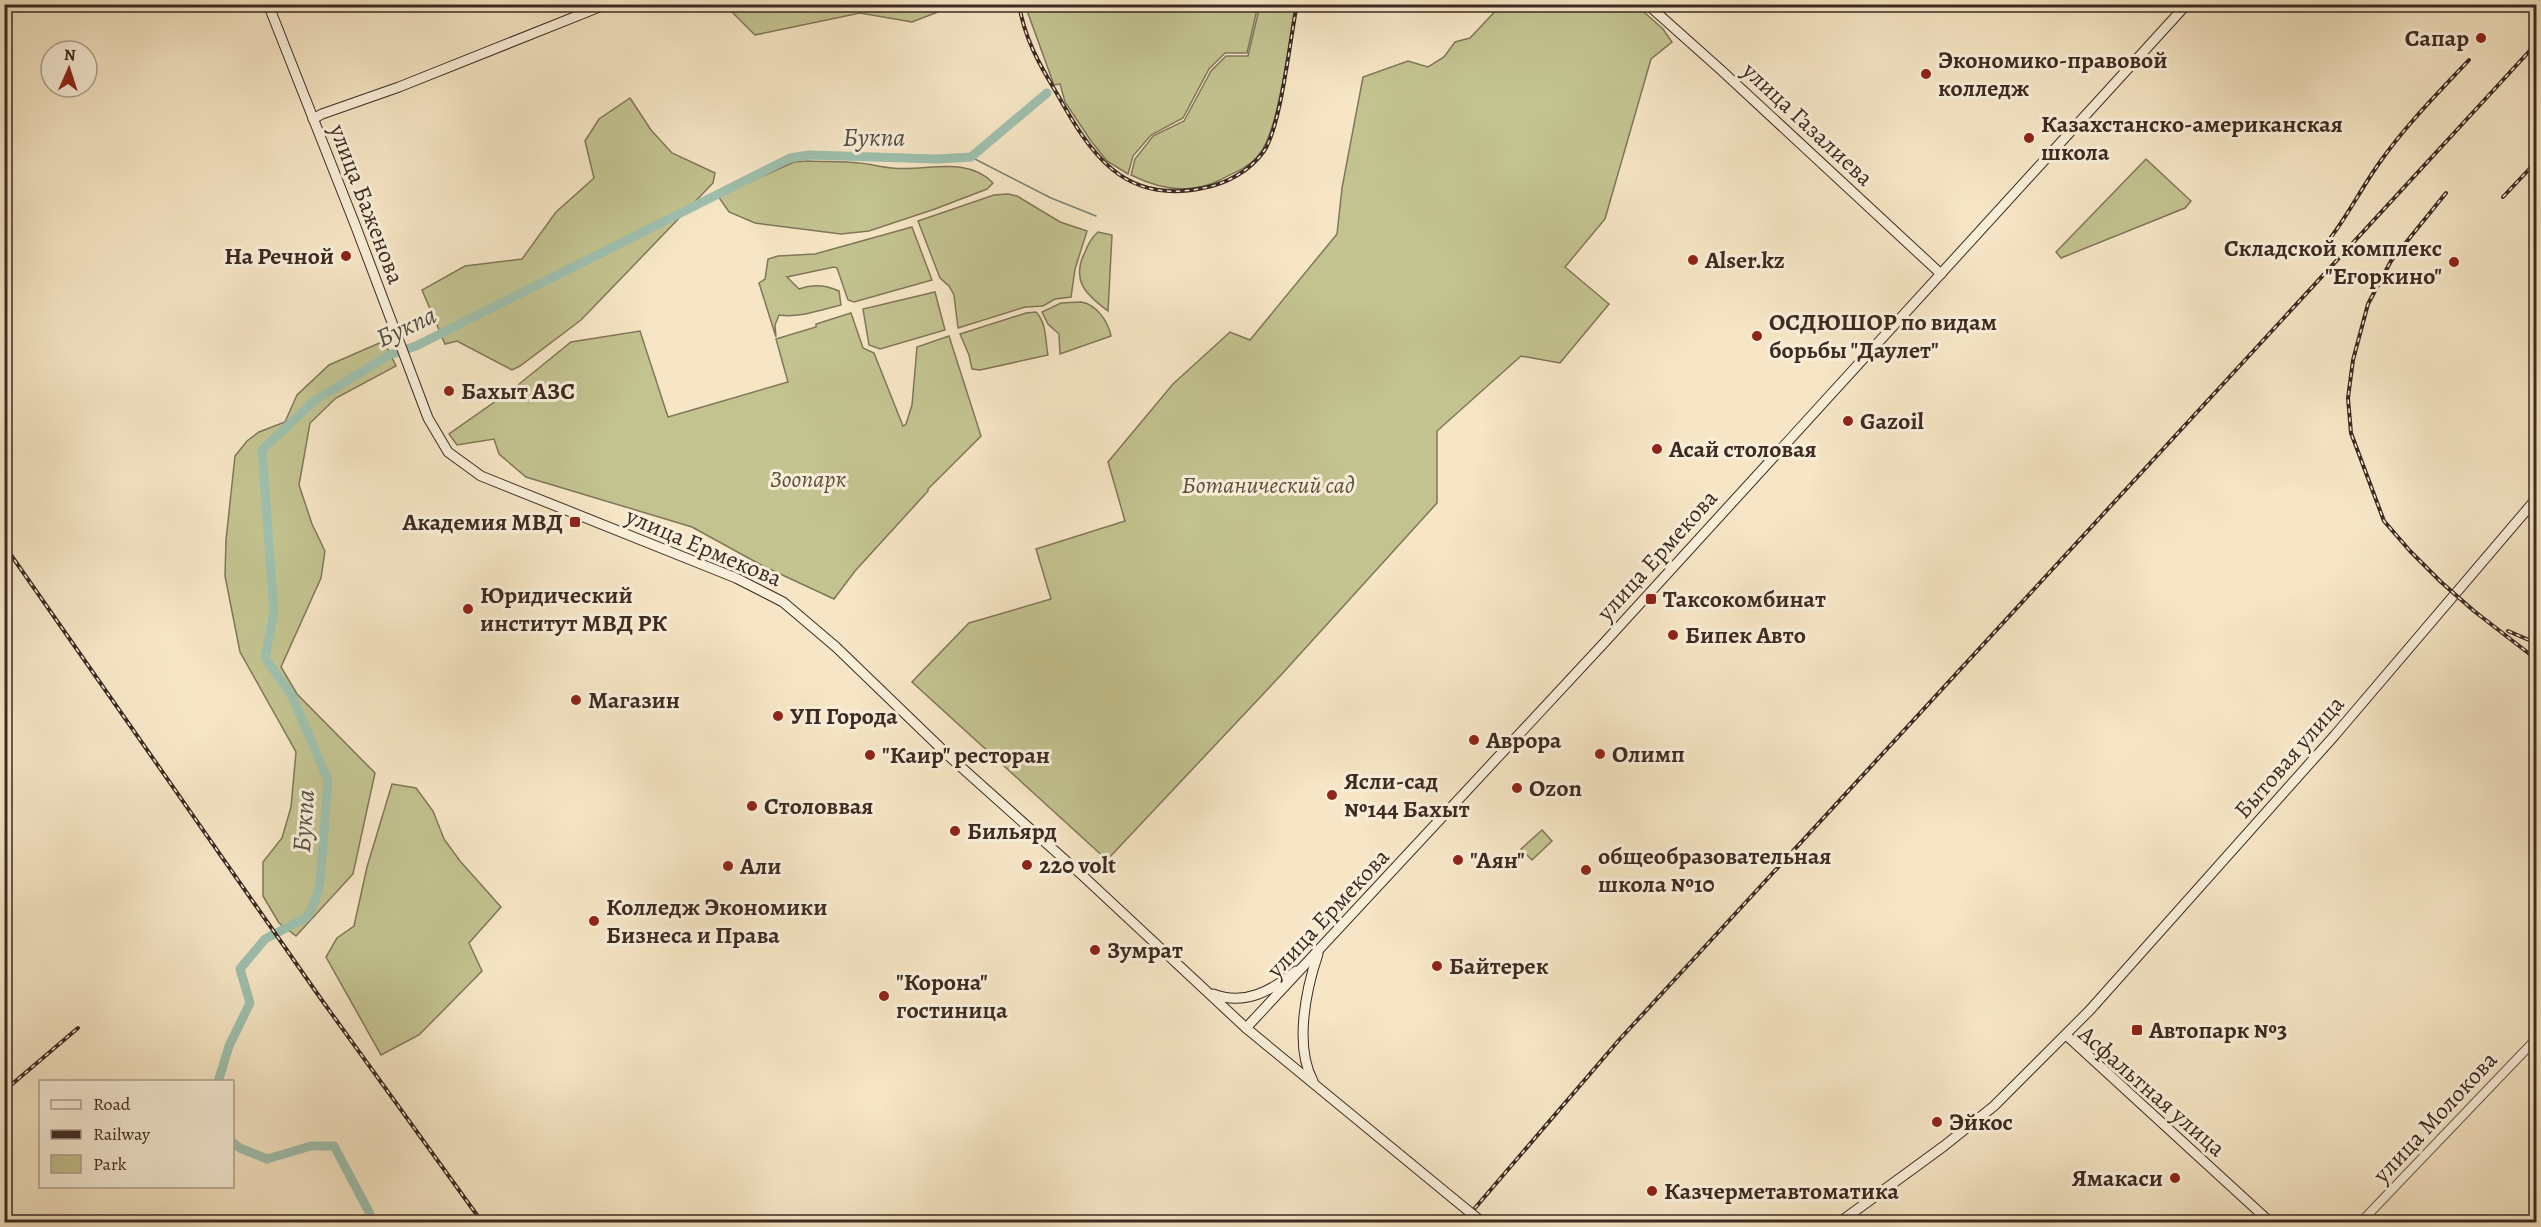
<svg xmlns="http://www.w3.org/2000/svg" width="2541" height="1227" font-family="Alegreya,serif">
	<style>
		.green { fill: #c3c390; stroke: #80765a; stroke-width: 1.5 }
		.lines { fill: none; stroke-linecap: round; stroke-linejoin: round }
		.stream { stroke: #778476; stroke-width: 1.5 }
		.river { stroke: #9ec0ae; stroke-width: 9 }
		.tertiary-casing { stroke: #6b594c; stroke-width: 10 }
		.secondary-casing { stroke: #3d2a23; stroke-width: 11 }
		.tertiary { stroke: #f9efd9; stroke-width: 8 }
		.secondary { stroke: #f9efd9; stroke-width: 9 }
		.rail-casing { stroke: #3d2a23; stroke-width: 4 }
		.rail { stroke: #f9efd9; stroke-width: 1.5; stroke-dasharray: 4.5; stroke-linecap: butt }
		.secondary-bridge-casing { stroke: #3d2a23; stroke-width: 11; stroke-linecap: butt }
		.secondary-bridge { stroke: #f9efd9; stroke-width: 9 }
		.poi-dot { fill: #8f2418; stroke: #f9efd9; stroke-width: 2 }
		.labels { text-anchor: middle; stroke-width: 6; stroke-linejoin: round; paint-order: stroke }
		.poi-label { font-size: 24px; font-weight: bold; fill: #3d2a23; stroke: #f9efd9; text-anchor: start }
		.street-label { font-size: 24px; fill: #3d2a23; stroke: #f9efd9 }
		.park-label { font-size: 24px; font-style: italic; fill: #5e503e; stroke: #f9efd9 }
		.water-label { font-size: 26px; font-style: italic; fill: #555046; stroke: #f9efd9 }
	</style>
	<rect width="100%" height="100%" fill="#f6e6c5"/>
	<filter id="stains"><feTurbulence type="fractalNoise" baseFrequency=".00333" numOctaves="4"/><feColorMatrix values="0 0 0 0 .2 0 0 0 0 .09 0 0 0 0 .02 0 0 0 .5 -.17"/></filter>
	<radialGradient id="worn" r=".72"><stop offset=".6" stop-color="#630" stop-opacity="0"/><stop offset="1" stop-color="#630" stop-opacity=".3"/></radialGradient>
	<g class="green">
		<path d="M1502 4 1636 5 1663 29 1672 42 1651 59 1605 219 1565 267 1609 304 1560 363 1521 356 1437 431V503L1281 675 1107 860 912 682 969 623 1051 599 1036 549 1125 521 1108 462 1173 384 1230 332 1250 340 1337 234 1342 188 1363 77 1408 61 1428 67 1444 57 1455 42 1470 38Z"/>
		<path d="M725 5H956L912 22 860 13 755 35Z"/>
		<path d="M1025 5V4L1258 5 1247 53H1225L1209 69 1183 118 1151 135 1133 156 1128 174 1107 161 1091 141 1065 102 1060 84 1054 85Z"/>
		<path d="M1260 5H1296C1289 39 1279 133 1258 156 1248 168 1233 173 1220 180 1191 195 1159 189 1131 175L1135 159 1153 136 1184 121 1211 71 1226 56H1248Z"/>
		<path d="M630 98 651 130 672 153 715 173 713 183 581 320 520 366 512 370 457 341 445 344 422 290 465 266 522 259 556 212 594 178 585 141 599 119Z"/>
		<path d="M2146 159 2191 201 2185 208 2061 258 2056 252Z"/>
		<path d="M808 161C825 162 843 161 859 163 870 164 881 167 892 168 925 172 967 155 993 183L987 189 935 209 869 231 841 234 755 223 729 212 718 196 794 162Z"/>
		<path d="M1008 194 1017 196 1060 222 1087 231 1075 269 1071 297 1055 299 1043 306 1025 307 958 328 954 295 949 286 940 278 918 221 994 195Z"/>
		<path d="M912 227 932 280 854 302 848 300 837 268 834 267 787 277 799 289C812 284 826 285 839 291L841 305C821 310 799 318 779 315L775 325 776 337 759 283 765 279 768 259 778 256 815 254Z"/>
		<path d="M1098 232 1112 235 1108 311C1085 294 1071 280 1085 252 1088 244 1092 237 1098 232Z"/>
		<path d="M935 292 945 330 880 349 869 345 863 309Z"/>
		<path d="M1081 302C1096 304 1108 321 1111 336L1060 354 1059 334 1048 324 1042 312 1061 303Z"/>
		<path d="M1036 312C1047 323 1045 341 1048 355L980 370 972 369 969 355 960 334 1026 313Z"/>
		<path d="M851 313 863 348 874 353 903 426 906 424 912 405 917 347 949 336 981 436 928 489V491L855 571 834 599 763 566 692 527 526 477 499 454 494 439 457 445 449 434 513 389 571 342 640 331 668 417 788 382 776 339 816 327V324Z"/>
		<path d="M384 341 396 366 336 398 310 423 299 485 312 524 325 551 321 578 281 667 297 694 375 773 353 874 296 936 279 923 263 896V862L282 838 291 807 296 752 240 652 225 576 226 540 235 456 247 441 259 432 285 422 297 395 329 365Z"/>
		<path d="M392 784 416 788 433 811 444 839 460 861 501 907 469 943 482 971 419 1035 381 1055 326 957 337 938 354 926 367 867Z"/>
		<path d="M1542 830 1552 841 1532 860 1521 849Z"/>
	</g>
	<g class="lines">
		<path class="stream" d="M971 157 1051 198 1096 216"/>
		<g class="river">
			<path d="M218 1082 229 1046 250 1003 240 969 265 939 307 917 314 904 320 883 328 780 292 696 265 658 274 612 262 450 314 401 389 355 416 346 790 158 809 155 937 159 971 157 1047 93"/>
			<path d="M232 1142 240 1148 267 1159 311 1146H334L369 1212 372 1222"/>
		</g>
		<defs>
			<path id="tertiary" d="M2361 1222 2536 1039"/>
			<g id="secondary">
				<path d="M268 4 356 227 428 418 448 452 481 476 736 578 783 602 836 647 952 759 1083 876 1246 1028 1455 1200"/>
				<path d="M1647 4 1721 70 1941 274"/>
				<path d="M313 119 322 114 399 87 607 4"/>
				<path d="M1213 994C1245 1006 1271 991 1296 971"/>
				<path d="M1246 1028 1604 643 2187 4"/>
				<path d="M2066 1035 2270 1222"/>
				<path d="M1313 1081C1294 1046 1306 989 1318 954"/>
				<path d="M1840 1222 1944 1146 1994 1106 2090 1010 2335 735 2536 499"/>
			</g>
		</defs>
		<use href="#tertiary" class="tertiary-casing"/>
		<use href="#secondary" class="secondary-casing"/>
		<use href="#tertiary" class="tertiary"/>
		<use href="#secondary" class="secondary"/>
		<defs>
			<g id="rail">
				<path d="M1019 4C1024 37 1039 64 1056 92 1090 153 1123 205 1203 188 1226 184 1250 171 1264 151 1281 126 1290 39 1297 4"/>
				<path d="M2446 193 2391 261 2368 304 2353 360 2348 398 2351 433 2384 521 2410 551 2441 582 2474 611 2536 659"/>
				<path d="M2503 197 2536 162"/>
				<path d="M2320 251C2344 224 2359 191 2380 162 2406 125 2438 93 2469 60"/>
				<path d="M4 545 321 999 482 1222"/>
				<path d="M2508 631 2536 643"/>
				<path d="M4 1091 78 1028"/>
				<path d="M1463 1222 1619 1040 2536 44"/>
			</g>
		</defs>
		<use href="#rail" class="rail-casing"/>
		<use href="#rail" class="rail"/>
		<defs>
			<path id="secondary-bridge" d="M1455 1200 1482 1222"/>
		</defs>
		<use href="#secondary-bridge" class="secondary-bridge-casing"/>
		<use href="#secondary-bridge" class="secondary-bridge"/>
	</g>
	<g class="poi-dot">
		<circle cx="2481" cy="38" r="6"/>
		<circle cx="1926" cy="74" r="6"/>
		<circle cx="2029" cy="138" r="6"/>
		<circle cx="346" cy="256" r="6"/>
		<circle cx="1693" cy="260" r="6"/>
		<circle cx="2454" cy="262" r="6"/>
		<circle cx="1757" cy="336" r="6"/>
		<circle cx="449" cy="391" r="6"/>
		<circle cx="1848" cy="421" r="6"/>
		<circle cx="1657" cy="449" r="6"/>
		<rect x="569" y="516" width="12" height="12" rx="3"/>
		<rect x="1645" y="593" width="12" height="12" rx="3"/>
		<circle cx="468" cy="609" r="6"/>
		<circle cx="1673" cy="635" r="6"/>
		<circle cx="576" cy="700" r="6"/>
		<circle cx="778" cy="716" r="6"/>
		<circle cx="1474" cy="740" r="6"/>
		<circle cx="1600" cy="754" r="6"/>
		<circle cx="870" cy="755" r="6"/>
		<circle cx="1517" cy="788" r="6"/>
		<circle cx="1332" cy="795" r="6"/>
		<circle cx="752" cy="806" r="6"/>
		<circle cx="955" cy="831" r="6"/>
		<circle cx="1458" cy="860" r="6"/>
		<circle cx="1027" cy="865" r="6"/>
		<circle cx="728" cy="866" r="6"/>
		<circle cx="1586" cy="870" r="6"/>
		<circle cx="594" cy="921" r="6"/>
		<circle cx="1095" cy="950" r="6"/>
		<circle cx="1437" cy="966" r="6"/>
		<circle cx="884" cy="996" r="6"/>
		<rect x="2131" y="1024" width="12" height="12" rx="3"/>
		<circle cx="1937" cy="1122" r="6"/>
		<circle cx="2175" cy="1178" r="6"/>
		<circle cx="1652" cy="1191" r="6"/>
	</g>
	<g class="labels">
		<g class="poi-label">
			<text x="2469" y="46" text-anchor="end">Сапар</text>
			<text x="1938" y="68">Экономико-правовой<tspan x="1938" dy="28">колледж</tspan></text>
			<text x="2041" y="132">Казахстанско-американская<tspan x="2041" dy="28">школа</tspan></text>
			<text x="2442" y="256" text-anchor="end">Складской комплекс<tspan x="2442" dy="28">"Егоркино"</tspan></text>
			<text x="334" y="264" text-anchor="end">На Речной</text>
			<text x="1705" y="268">Alser.kz</text>
			<text x="1769" y="330">ОСДЮШОР по видам<tspan x="1769" dy="28">борьбы "Даулет"</tspan></text>
			<text x="461" y="399">Бахыт АЗС</text>
			<text x="1860" y="429">Gazoil</text>
			<text x="1669" y="457">Асай столовая</text>
			<text x="563" y="530" text-anchor="end">Академия МВД</text>
			<text x="480" y="603">Юридический<tspan x="480" dy="28">институт МВД РК</tspan></text>
			<text x="1663" y="607">Таксокомбинат</text>
			<text x="1685" y="643">Бипек Авто</text>
			<text x="588" y="708">Магазин</text>
			<text x="790" y="724">УП Города</text>
			<text x="1486" y="748">Аврора</text>
			<text x="1612" y="762">Олимп</text>
			<text x="882" y="763">"Каир" ресторан</text>
			<text x="1344" y="789">Ясли-сад<tspan x="1344" dy="28">№144 Бахыт</tspan></text>
			<text x="1529" y="796">Ozon</text>
			<text x="764" y="814">Столоввая</text>
			<text x="967" y="839">Бильярд</text>
			<text x="1598" y="864">общеобразовательная<tspan x="1598" dy="28">школа №10</tspan></text>
			<text x="1470" y="868">"Аян"</text>
			<text x="1039" y="873">220 volt</text>
			<text x="740" y="874">Али</text>
			<text x="606" y="915">Колледж Экономики<tspan x="606" dy="28">Бизнеса и Права</tspan></text>
			<text x="1107" y="958">Зумрат</text>
			<text x="1449" y="974">Байтерек</text>
			<text x="896" y="990">"Корона"<tspan x="896" dy="28">гостиница</tspan></text>
			<text x="2149" y="1038">Автопарк №3</text>
			<text x="1949" y="1130">Эйкос</text>
			<text x="2163" y="1186" text-anchor="end">Ямакаси</text>
			<text x="1664" y="1199">Казчерметавтоматика</text>
		</g>
		<g class="street-label">
			<text transform="translate(1808 124) rotate(43)" y="8">улица Газалиева</text>
			<text transform="translate(367 204) rotate(69)" y="8">улица Баженова</text>
			<text transform="translate(704 547) rotate(23)" y="8">улица Ермекова</text>
			<text transform="translate(1657 555) rotate(-48)" y="8">улица Ермекова</text>
			<text transform="translate(2289 757) rotate(-49)" y="8">Бытовая улица</text>
			<text transform="translate(1328 913) rotate(-47)" y="8">улица Ермекова</text>
			<text transform="translate(2152 1091) rotate(41)" y="8">Асфальтная улица</text>
			<text transform="translate(2435 1117) rotate(-47)" y="8">улица Молокова</text>
		</g>
		<g class="park-label">
			<text x="808" y="487">Зоопарк</text>
			<text x="1268" y="493">Ботанический сад</text>
		</g>
		<g class="water-label">
			<text x="874" y="146">Букпа</text>
			<text transform="translate(406 326) rotate(-25)" y="9">Букпа</text>
			<text transform="translate(303 821) rotate(-86)" y="9">Букпа</text>
		</g>
	</g>
	<rect width="2541" height="1227" fill="none" stroke="#f6e6c5" stroke-width="24"/>
	<rect x="6" y="6" width="2529" height="1215" fill="none" stroke="#3d2a23" stroke-width="3"/>
	<rect x="12" y="12" width="2517" height="1203" fill="none" stroke="#3d2a23" stroke-width="1.5"/>
	<rect x="39" y="1080" width="195" height="108" fill="#f9efd9" stroke="#aea090" stroke-width="1.5"/>
	<rect x="51" y="1100" width="30" height="9" fill="#f9efd9" stroke="#aea090" stroke-width="1.5"/>
	<text x="93" y="1110" font-size="18" fill="#3d2a23">Road</text>
	<rect x="51" y="1130" width="30" height="9" fill="#3d2a23" stroke="#aea090" stroke-width="1.5"/>
	<text x="93" y="1140" font-size="18" fill="#3d2a23">Railway</text>
	<rect x="51" y="1155" width="30" height="18" fill="#c3c390" stroke="#aea090" stroke-width="1.5"/>
	<text x="93" y="1170" font-size="18" fill="#3d2a23">Park</text>
	<g transform="translate(69 69) rotate(3)"><circle r="28" fill="#f9efd9" stroke="#aea090" stroke-width="1.5"/>
	<path d="M0-4.5L10 22L0 15L-10 22Z" fill="#8f2418"/>
	<text y="-9" font-size="16" font-weight="bold" text-anchor="middle" fill="#3d2a23">N</text>
	</g>
	<rect width="100%" height="100%" filter="url(#stains)"/>
	<rect width="100%" height="100%" fill="url(#worn)"/>
</svg>
